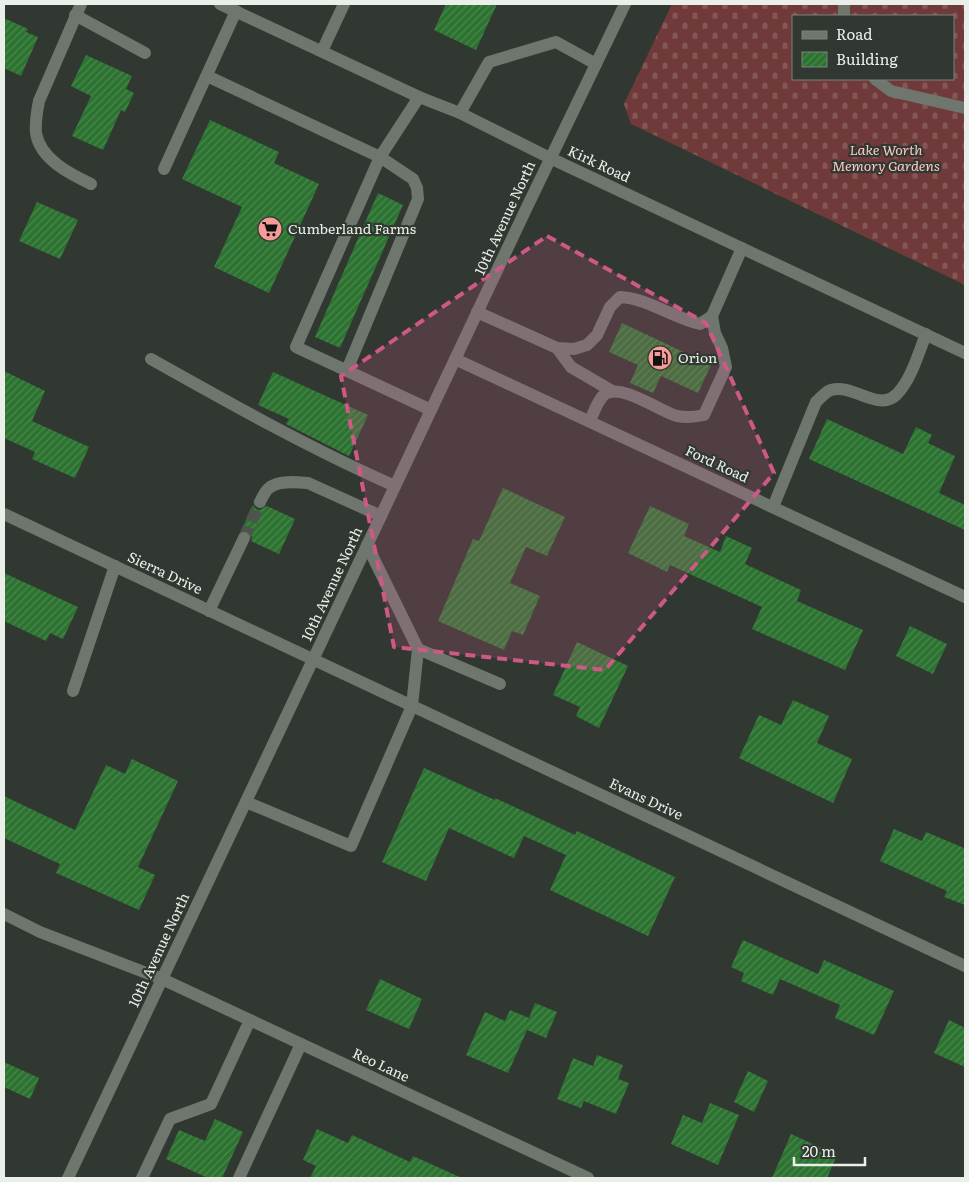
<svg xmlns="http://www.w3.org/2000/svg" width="969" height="1182" font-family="Literata,serif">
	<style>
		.cemetery { fill: url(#cemetery-stones); fill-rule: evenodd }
		.building { fill: url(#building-hatch) }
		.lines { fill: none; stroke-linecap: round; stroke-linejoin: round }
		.minor-tunnel { stroke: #4d534d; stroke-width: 12; stroke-dasharray: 12 6; stroke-linecap: butt }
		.minor { stroke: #6e766e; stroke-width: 12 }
		.marked { fill: #ce5886; fill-opacity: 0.2; stroke: #ce5886; stroke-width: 4; stroke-dasharray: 10 6; stroke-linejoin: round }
		.labels { text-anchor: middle; stroke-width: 4.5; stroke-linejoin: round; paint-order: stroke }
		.park-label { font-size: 14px; font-style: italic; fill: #fbc6c3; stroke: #313831 }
		.street-label { font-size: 14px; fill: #eaefea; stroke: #313831 }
		.poi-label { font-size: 14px; fill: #eaefea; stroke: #313831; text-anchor: start }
	</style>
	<defs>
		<pattern id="cemetery-stones" width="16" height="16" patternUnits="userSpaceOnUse" patternTransform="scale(1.25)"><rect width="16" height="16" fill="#6f3a39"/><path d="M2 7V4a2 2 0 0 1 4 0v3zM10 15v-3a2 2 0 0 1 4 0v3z" fill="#845756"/></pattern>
		<pattern id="building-hatch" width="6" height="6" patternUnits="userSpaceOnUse" patternTransform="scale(1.25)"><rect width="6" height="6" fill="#2c7331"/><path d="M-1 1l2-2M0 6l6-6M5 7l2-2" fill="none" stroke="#4b874f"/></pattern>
	</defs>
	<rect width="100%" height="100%" fill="#313831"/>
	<path class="cemetery" d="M672 4H965V285L631 124 624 104ZM793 16H953V79H793Z"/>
	<g class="building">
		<path d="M446 4H497L476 50 434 30Z"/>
		<path d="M4 18 28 29 26 32 38 37 21 76 4 68Z"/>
		<path d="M86 55 132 76 126 89 134 93 125 112 121 110 103 150 72 136 91 96 71 86Z"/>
		<path d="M210 120 279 152 274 163 319 184 269 293 214 267 242 207 182 179Z"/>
		<path d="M378 193 403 205 340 348 315 337Z"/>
		<path d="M37 202 78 220 60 259 19 241Z"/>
		<path d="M622 323 711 365 698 393 661 376 653 393 630 383 638 365 609 352Z"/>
		<path d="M4 371 45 391 32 421 89 447 75 478 32 459 35 452 4 438Z"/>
		<path d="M273 372 368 415 349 456 286 424 289 419 258 405Z"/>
		<path d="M827 419 903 454 916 427 932 435 928 443 955 456 939 493 965 505V530L809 459Z"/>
		<path d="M503 488 565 517 547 556 526 547 510 583 540 596 523 635 512 631 504 650 438 621 473 539 479 541Z"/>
		<path d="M253 505 256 509 260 510 267 506 295 519 279 554 251 541 252 537 248 531H241Z"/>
		<path d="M650 506 689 524 684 536 720 552 726 536 752 548 745 564 801 590 797 601 863 630 845 670 752 629 762 607 670 565 667 572 628 553Z"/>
		<path d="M4 573 78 607 63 639 50 633 46 641 4 621Z"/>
		<path d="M910 626 947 644 933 674 896 656Z"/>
		<path d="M577 642 628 666 599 728 576 716 580 707 553 695Z"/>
		<path d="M793 700 829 716 817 743 852 759 833 803 739 758 759 715 781 725Z"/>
		<path d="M132 759 178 781 138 867 155 875 139 910 56 873 60 864 4 838V796L75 830 106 765 125 774Z"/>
		<path d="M424 768 495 800V798L575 835 577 831 675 877 648 936 550 890 566 855 524 836 514 858 449 828 426 881 382 862Z"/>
		<path d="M894 829 922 841 926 832 964 848 965 847V905L944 897 947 891 880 861Z"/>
		<path d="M743 940 818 974 824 960 894 991 874 1035 835 1018 840 1005 780 979 773 995 741 981 744 973 731 967Z"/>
		<path d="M380 979 422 999 409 1029 366 1010Z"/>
		<path d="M535 1003 557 1012 546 1038 527 1030 508 1073 466 1055 485 1012 505 1021 510 1010 529 1018Z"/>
		<path d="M949 1020 965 1028V1067L934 1053Z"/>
		<path d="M597 1055 623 1065 618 1079 629 1083 616 1114 584 1101 581 1108 557 1099 573 1058 593 1066Z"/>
		<path d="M4 1062 39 1078 30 1099 4 1087Z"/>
		<path d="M748 1071 768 1081 754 1112 734 1102Z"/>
		<path d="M710 1103 739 1115 718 1165 671 1144 683 1115 702 1123Z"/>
		<path d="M215 1119 243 1132 222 1178H208L166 1159 179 1130 205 1141Z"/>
		<path d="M317 1129 348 1143 352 1135 410 1162 413 1156 462 1178H310L316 1166 303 1160Z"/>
		<path d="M791 1134 837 1155 827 1178H772Z"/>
	</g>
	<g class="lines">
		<path class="minor-tunnel" d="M244 538 260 502"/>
		<g class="minor">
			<path d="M81 4 39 101C37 111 35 122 36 133 40 159 70 174 91 184"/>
			<path d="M220 4 419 97 460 113 550 158 965 353"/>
			<path d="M75 15 145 53"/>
			<path d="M844 16V4"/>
			<path d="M322 51 344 4"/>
			<path d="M207 76 380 157 419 97"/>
			<path d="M875 79 891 91 965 108"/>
			<path d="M460 113 489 62 556 42 596 64"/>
			<path d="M164 169 236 11"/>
			<path d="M477 312 557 348 574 349 587 345 597 335 610 307 620 297C647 298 673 318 700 324L712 316 742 248"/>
			<path d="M557 348 571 367 612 391"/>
			<path d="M151 359C231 404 311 449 395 486"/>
			<path d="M455 359 965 597"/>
			<path d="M347 370 418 199 417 188 413 179 380 157 296 347 431 410"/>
			<path d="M590 421C593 414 598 399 605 394 622 383 659 411 677 416 687 418 695 417 704 415L726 367 722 348 715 333 712 316"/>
			<path d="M260 502C262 498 265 491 269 488 278 480 297 482 308 483L381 516"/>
			<path d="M773 507 816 402C821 398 826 391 831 390 853 383 879 413 897 394 911 380 919 352 926 334"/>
			<path d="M4 514 965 966"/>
			<path d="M209 611 244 538"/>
			<path d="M418 649 500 684"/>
			<path d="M73 691 115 566"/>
			<path d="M246 802 351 846 412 706 418 649 367 545"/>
			<path d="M4 914 40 932 162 979 588 1178"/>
			<path d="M68 1178 527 207 625 4"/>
			<path d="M142 1178 170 1119 211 1104 250 1020"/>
			<path d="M239 1178 301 1044"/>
		</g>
	</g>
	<path class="marked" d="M547 236 706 323 774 473 605 670 394 647 341 376Z"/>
	<defs>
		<symbol id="supermarket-disc" viewBox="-11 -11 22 22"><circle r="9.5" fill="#f59b98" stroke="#313831"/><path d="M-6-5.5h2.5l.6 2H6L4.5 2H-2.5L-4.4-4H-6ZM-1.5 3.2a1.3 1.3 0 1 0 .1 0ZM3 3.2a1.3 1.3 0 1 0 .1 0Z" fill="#111"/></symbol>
		<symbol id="fuel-disc" viewBox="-11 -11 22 22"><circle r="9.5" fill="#f59b98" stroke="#313831"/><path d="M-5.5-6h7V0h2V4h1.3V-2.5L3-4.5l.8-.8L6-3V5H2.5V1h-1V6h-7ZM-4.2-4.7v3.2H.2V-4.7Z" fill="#111"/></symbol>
	</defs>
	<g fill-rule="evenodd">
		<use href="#supermarket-disc" x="256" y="215" width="28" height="28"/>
		<use href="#fuel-disc" x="646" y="344" width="28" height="28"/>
	</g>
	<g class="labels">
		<g class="park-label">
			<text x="886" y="155">Lake Worth<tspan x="886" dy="16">Memory Gardens</tspan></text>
		</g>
		<g class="street-label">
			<text transform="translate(599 164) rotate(25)" y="5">Kirk Road</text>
			<text transform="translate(505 218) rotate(-65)" y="5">10th Avenue North</text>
			<text transform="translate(717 464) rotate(25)" y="5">Ford Road</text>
			<text transform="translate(165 573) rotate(25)" y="5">Sierra Drive</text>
			<text transform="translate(332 584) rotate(-65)" y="5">10th Avenue North</text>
			<text transform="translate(646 799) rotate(25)" y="5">Evans Drive</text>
			<text transform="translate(159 950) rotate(-65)" y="5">10th Avenue North</text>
			<text transform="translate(381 1065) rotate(25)" y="5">Reo Lane</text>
		</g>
		<g class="poi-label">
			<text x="288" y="234">Cumberland Farms</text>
			<text x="678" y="363">Orion</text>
		</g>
	</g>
	<rect width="969" height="1182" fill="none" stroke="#eaefea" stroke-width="10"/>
	<rect x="792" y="15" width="162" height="65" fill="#313831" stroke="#7b817b"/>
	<rect x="802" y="31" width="25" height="8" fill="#6e766e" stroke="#7b817b"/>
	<text x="836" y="40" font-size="15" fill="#eaefea">Road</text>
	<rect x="802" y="52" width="25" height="15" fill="url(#building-hatch)" stroke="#7b817b"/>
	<text x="836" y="65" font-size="15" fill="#eaefea">Building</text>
	<path d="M794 1157v8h71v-8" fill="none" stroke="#eaefea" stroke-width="2.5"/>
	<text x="802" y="1157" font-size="15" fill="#eaefea" stroke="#313831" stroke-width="4" paint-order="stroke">20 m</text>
</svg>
